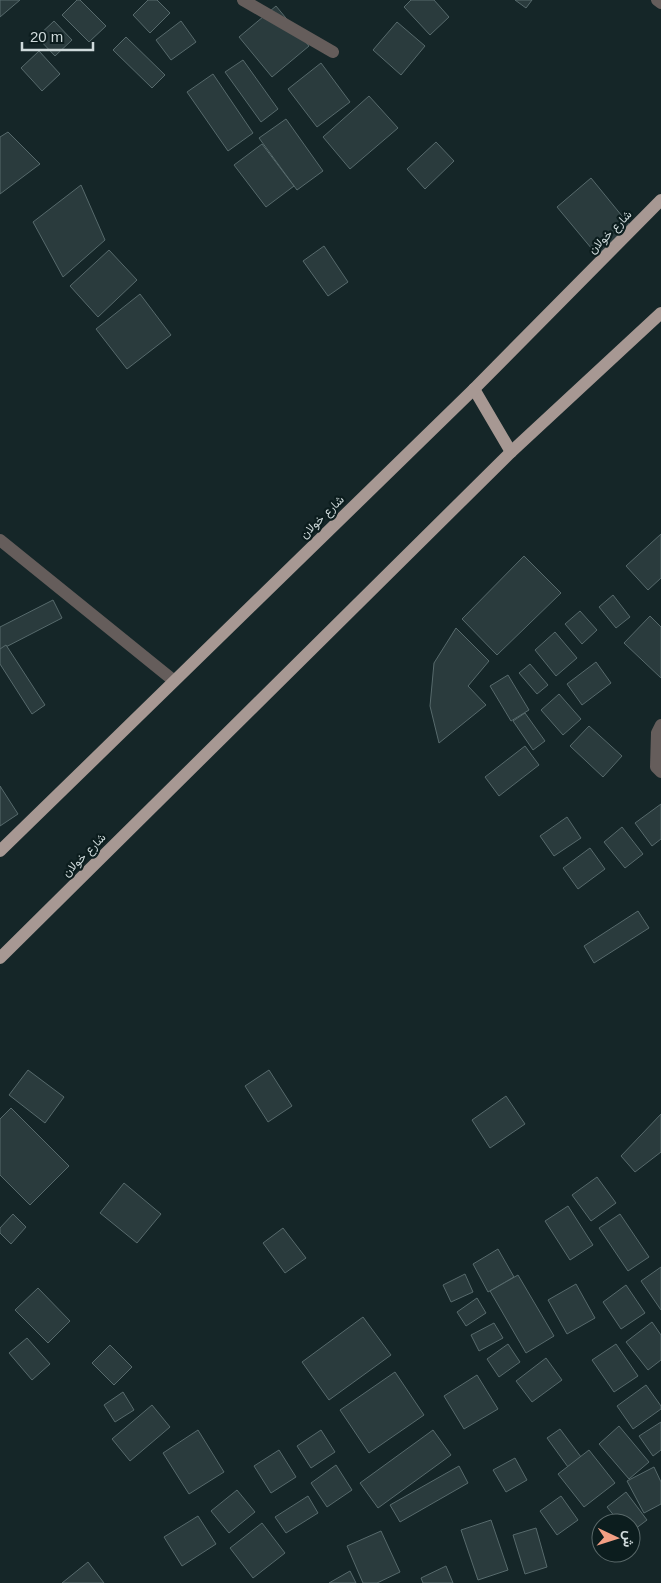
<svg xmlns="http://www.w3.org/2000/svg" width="661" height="1583" font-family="Helvetica,Vazirmatn,sans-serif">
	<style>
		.building { fill: #2a3b3d; stroke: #576a6c }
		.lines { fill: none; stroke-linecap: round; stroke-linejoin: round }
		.minor { stroke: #655d5b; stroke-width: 12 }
		.primary { stroke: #a79893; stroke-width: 12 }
		.labels { text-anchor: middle; stroke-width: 4.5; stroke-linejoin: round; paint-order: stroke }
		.street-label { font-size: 12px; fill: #cfdadb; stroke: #0c1d1e }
	</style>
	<rect width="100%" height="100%" fill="#152628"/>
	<g class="building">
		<path d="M0 0H20L0 17Z"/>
		<path d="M77 0H80L106 26 89 42 62 15Z"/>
		<path d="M148 0H157L170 13 150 33 133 15Z"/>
		<path d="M411 0H434L449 17 430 35 404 7Z"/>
		<path d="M515 0H532L526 8Z"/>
		<path d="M276 6 309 46 272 77 239 37Z"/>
		<path d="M54 21 72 40 55 56 37 37Z"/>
		<path d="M181 21 196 42 171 60 156 40Z"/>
		<path d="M397 22 425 46 401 75 373 50Z"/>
		<path d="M126 37 165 75 152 88 113 50Z"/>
		<path d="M39 51 60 74 42 91 21 68Z"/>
		<path d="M243 60 278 109 261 122 225 72Z"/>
		<path d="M321 63 350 102 317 127 288 89Z"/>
		<path d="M213 74 253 133 228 151 187 92Z"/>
		<path d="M369 96 398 128 350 169 323 137Z"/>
		<path d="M286 119 323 171 297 190 259 138Z"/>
		<path d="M8 132 40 164 0 194V137Z"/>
		<path d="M436 142 454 161 425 189 407 169Z"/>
		<path d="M262 144 294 186 266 207 234 165Z"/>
		<path d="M591 178 631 227 597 255 557 207Z"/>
		<path d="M81 185 105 240 63 277 33 222Z"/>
		<path d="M324 246 348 282 328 296 303 261Z"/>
		<path d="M109 250 137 280 98 317 70 286Z"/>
		<path d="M140 294 171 335 127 369 96 329Z"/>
		<path d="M661 534V578L648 590 626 566Z"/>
		<path d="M524 556 561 593 497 655 462 619Z"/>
		<path d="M613 595 630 617 616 628 599 607Z"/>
		<path d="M53 600 62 618 0 650V627Z"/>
		<path d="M580 611 597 630 582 644 565 624Z"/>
		<path d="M650 616 661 627V678L624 643Z"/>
		<path d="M456 628 489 661 468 686 486 705 439 743 430 706 434 663Z"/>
		<path d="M555 632 577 658 556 676 535 650Z"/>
		<path d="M6 645 45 705 32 714 0 664V649Z"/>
		<path d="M596 662 611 683 582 705 567 684Z"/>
		<path d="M530 664 548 685 537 694 519 673Z"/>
		<path d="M508 675 529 710 511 721 490 686Z"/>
		<path d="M559 694 581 719 563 735 541 710Z"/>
		<path d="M525 713 545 741 533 750 513 721Z"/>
		<path d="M589 726 622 756 603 777 570 746Z"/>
		<path d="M525 746 539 765 499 796 485 777Z"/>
		<path d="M0 786 18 814 0 826Z"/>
		<path d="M661 804V839L652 846 635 823Z"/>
		<path d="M567 817 581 838 554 856 540 836Z"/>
		<path d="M622 827 643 854 625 868 604 842Z"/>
		<path d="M590 848 605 869 578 889 563 868Z"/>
		<path d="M638 911 649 928 594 963 584 946Z"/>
		<path d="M28 1070 64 1097 45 1123 9 1095Z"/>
		<path d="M269 1070 292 1106 268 1122 245 1086Z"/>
		<path d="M506 1096 525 1124 490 1148 472 1120Z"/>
		<path d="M11 1108 69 1166 30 1205 0 1175V1119Z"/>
		<path d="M661 1114V1152L635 1172 621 1156Z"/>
		<path d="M597 1177 616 1203 591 1221 572 1195Z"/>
		<path d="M124 1183 161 1214 137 1243 100 1213Z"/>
		<path d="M568 1206 593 1245 570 1260 545 1221Z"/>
		<path d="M13 1214 26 1227 11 1244 0 1233V1228Z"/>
		<path d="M620 1214 649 1257 628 1271 599 1228Z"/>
		<path d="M283 1228 306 1258 285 1273 263 1243Z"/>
		<path d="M498 1249 514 1277 488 1292 473 1264Z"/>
		<path d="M661 1267V1310L641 1281Z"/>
		<path d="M465 1274 473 1292 451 1302 443 1285Z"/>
		<path d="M518 1275 554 1336 526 1353 490 1291Z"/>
		<path d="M576 1284 595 1318 567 1334 548 1300Z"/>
		<path d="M626 1285 645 1313 621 1329 603 1302Z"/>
		<path d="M38 1288 70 1321 48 1343 15 1310Z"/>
		<path d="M477 1298 486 1313 466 1326 457 1312Z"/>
		<path d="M363 1317 391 1355 329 1400 302 1362Z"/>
		<path d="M652 1322 661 1335V1360L648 1370 626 1342Z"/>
		<path d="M494 1323 503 1338 479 1351 471 1335Z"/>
		<path d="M27 1338 50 1364 32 1380 9 1353Z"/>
		<path d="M508 1344 520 1362 499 1377 487 1359Z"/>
		<path d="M616 1344 638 1376 614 1392 592 1360Z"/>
		<path d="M110 1345 132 1367 114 1385 92 1363Z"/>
		<path d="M546 1358 562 1380 532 1402 516 1381Z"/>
		<path d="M395 1372 424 1415 369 1453 340 1410Z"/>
		<path d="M477 1375 498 1409 464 1429 444 1396Z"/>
		<path d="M646 1385 661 1406V1409L633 1429 617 1406Z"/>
		<path d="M123 1392 134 1410 115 1422 104 1405Z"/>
		<path d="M152 1405 170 1427 130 1461 112 1439Z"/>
		<path d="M661 1422V1450L653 1456 639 1436Z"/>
		<path d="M619 1426 649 1462 629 1479 599 1444Z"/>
		<path d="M560 1429 581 1457 568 1467 547 1438Z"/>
		<path d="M198 1430 224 1472 189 1494 163 1453Z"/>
		<path d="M321 1430 335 1452 311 1468 297 1446Z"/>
		<path d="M433 1430 451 1455 378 1508 360 1483Z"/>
		<path d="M279 1450 296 1477 271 1493 254 1466Z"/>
		<path d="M589 1450 615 1483 584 1507 558 1474Z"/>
		<path d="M515 1458 527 1480 506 1492 493 1470Z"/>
		<path d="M336 1465 352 1490 327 1507 311 1483Z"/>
		<path d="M459 1466 468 1483 400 1522 390 1505Z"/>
		<path d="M654 1467 661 1482V1504L644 1513 627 1481Z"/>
		<path d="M237 1490 255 1512 229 1533 211 1511Z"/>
		<path d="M626 1492 647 1520 631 1532V1523H620L607 1507Z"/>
		<path d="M308 1496 318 1513 286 1533 275 1517Z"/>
		<path d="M561 1496 578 1520 557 1535 540 1511Z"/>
		<path d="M198 1516 216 1544 182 1566 164 1537Z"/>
		<path d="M491 1520 508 1570 478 1580 461 1530Z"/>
		<path d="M262 1523 285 1553 253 1578 230 1548Z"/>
		<path d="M536 1528 547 1567 525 1574 513 1535Z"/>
		<path d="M381 1531 400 1572 377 1583H363L347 1546Z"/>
		<path d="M88 1562 104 1583H62Z"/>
		<path d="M446 1566 453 1583H423L421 1578Z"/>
		<path d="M350 1571 356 1583H329Z"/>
	</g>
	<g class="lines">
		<g class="minor">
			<path d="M243 0 333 52"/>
			<path d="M657 0 661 3"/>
			<path d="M0 540 173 680"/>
			<path d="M661 725 657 733 656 767 661 772"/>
		</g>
		<g class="primary">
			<path d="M474 389 511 452"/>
			<path d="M0 851 474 389 661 200"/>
			<path d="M0 958 511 452 661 313"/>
		</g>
	</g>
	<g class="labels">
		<g class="street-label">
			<text transform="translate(610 232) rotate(-45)" y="4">شارع خولان</text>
			<text transform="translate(322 517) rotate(-44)" y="4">شارع خولان</text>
			<text transform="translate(84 855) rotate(-45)" y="4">شارع خولان</text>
		</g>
	</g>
	<g transform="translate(616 1538) rotate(94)"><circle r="24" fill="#0c1d1e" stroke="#5a696a"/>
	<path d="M0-4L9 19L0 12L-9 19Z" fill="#f39f84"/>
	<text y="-8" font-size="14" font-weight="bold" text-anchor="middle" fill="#cfdadb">ش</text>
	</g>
	<path d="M22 42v8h71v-8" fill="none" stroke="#cfdadb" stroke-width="2.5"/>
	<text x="30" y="42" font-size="15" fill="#cfdadb" stroke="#0c1d1e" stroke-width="4" paint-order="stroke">20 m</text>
</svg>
